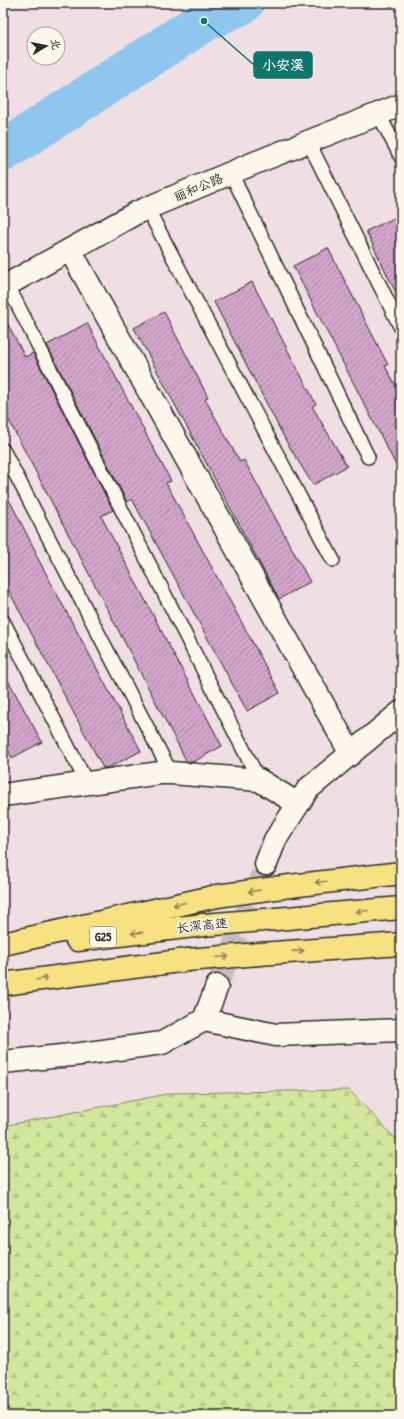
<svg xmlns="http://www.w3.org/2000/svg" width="404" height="1419" font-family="'Patrick Hand','LXGW WenKai TC',sans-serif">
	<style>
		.forest { fill: url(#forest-firs); stroke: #7e8964 }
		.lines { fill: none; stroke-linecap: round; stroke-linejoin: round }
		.river { stroke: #8fc6ee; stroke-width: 42 }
		.building { fill: url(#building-hatch); stroke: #2b2b2b }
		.minor-tunnel { stroke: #c8bbbd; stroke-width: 22; stroke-dasharray: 22 11; stroke-linecap: butt }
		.service-casing { stroke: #2b2b2b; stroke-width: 16 }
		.minor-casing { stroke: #2b2b2b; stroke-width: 25 }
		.tertiary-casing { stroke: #2b2b2b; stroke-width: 25 }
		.secondary-casing { stroke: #2b2b2b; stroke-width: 25 }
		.motorway-casing { stroke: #2b2b2b; stroke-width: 25 }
		.service { stroke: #fbf7ec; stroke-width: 13 }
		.minor { stroke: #fbf7ec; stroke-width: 22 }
		.tertiary { stroke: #fbf7ec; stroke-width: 22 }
		.secondary { stroke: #fbf7ec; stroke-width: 22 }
		.motorway { stroke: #f6e281; stroke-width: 22 }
		.motorway-bridge-casing { stroke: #2b2b2b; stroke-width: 25; stroke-linecap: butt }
		.motorway-bridge { stroke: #f6e281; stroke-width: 22 }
		.oneway { stroke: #908656 }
		.labels { text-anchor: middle; stroke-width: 3.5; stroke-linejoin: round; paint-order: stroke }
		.shield { fill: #fbf7ec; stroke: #696865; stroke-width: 1 }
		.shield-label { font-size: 12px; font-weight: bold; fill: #2b2b2b }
		.street-label { font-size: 13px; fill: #2b2b2b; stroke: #fbf7ec }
		.leader { fill: none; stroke: #0f766e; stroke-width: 1.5 }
		.callout-dot { fill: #0f766e; stroke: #fbf7ec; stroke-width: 1.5 }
		.callout { fill: #0f766e; stroke: #0f766e; stroke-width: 1.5 }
		.callout-label { font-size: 14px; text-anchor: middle; font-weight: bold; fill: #fff }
	</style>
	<defs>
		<pattern id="forest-firs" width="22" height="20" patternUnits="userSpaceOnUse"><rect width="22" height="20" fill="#d2e79c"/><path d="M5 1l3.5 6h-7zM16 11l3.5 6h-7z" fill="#b4c687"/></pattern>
		<pattern id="building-hatch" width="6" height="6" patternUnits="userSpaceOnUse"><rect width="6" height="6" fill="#d2a6ca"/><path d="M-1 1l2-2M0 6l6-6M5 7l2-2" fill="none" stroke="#ab87a4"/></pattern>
	</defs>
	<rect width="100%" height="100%" fill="#efdfe2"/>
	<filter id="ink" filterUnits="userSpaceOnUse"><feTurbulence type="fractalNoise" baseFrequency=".025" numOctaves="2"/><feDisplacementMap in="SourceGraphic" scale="8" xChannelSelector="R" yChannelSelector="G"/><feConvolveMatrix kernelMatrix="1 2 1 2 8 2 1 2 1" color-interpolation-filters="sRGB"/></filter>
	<g filter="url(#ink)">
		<path class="forest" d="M349 1090 395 1138 401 1139V1416H3V1126L172 1093Z"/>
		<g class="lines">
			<path class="river" d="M3 151 204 21 243 3"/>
		</g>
		<g class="building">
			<path d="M401 215V303L366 231Z"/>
			<path d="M328 248 388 365 385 366 401 395V475L293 266Z"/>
			<path d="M252 282 316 404 312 406 347 466 313 485 286 441 214 302Z"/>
			<path d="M164 312 208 397 205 399 240 462 244 460 310 582 279 599 134 328Z"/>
			<path d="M3 315 25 357 33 353 113 510 101 516 222 746 193 762H187L3 409Z"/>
			<path d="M87 323 171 481 166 483 280 693 247 711 132 499 127 502 47 345Z"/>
			<path d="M3 488 36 552 35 553 141 751 110 767 103 768 3 580Z"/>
			<path d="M3 671 42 742 12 758 3 741Z"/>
		</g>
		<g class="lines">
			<path class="minor-tunnel" d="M217 986 266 864"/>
			<defs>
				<g id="service">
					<path d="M378 113 401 157"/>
					<path d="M308 141 401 328"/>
					<path d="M231 173 368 457"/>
					<path d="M147 208 333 560"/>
					<path d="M7 284 259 780"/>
					<path d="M3 450 171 773"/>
					<path d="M3 621 87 783"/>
				</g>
				<g id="minor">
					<path d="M70 250 351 754"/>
					<path d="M3 795 160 773H171L259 780 298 804"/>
					<path d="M266 864 275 840 308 789 401 712"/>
					<path d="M3 1062 81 1054 162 1043 204 1020 217 986"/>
				</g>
				<path id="tertiary" d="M204 1020 276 1035 401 1030"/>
				<path id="secondary" d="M3 287 138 212 252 164 401 105"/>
				<g id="motorway">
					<path d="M290 886 401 873"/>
					<path d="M276 919 401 908"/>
					<path d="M77 940 203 925"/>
					<path d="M3 944 217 896"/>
					<path d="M259 954 401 944"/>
					<path d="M3 984 187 960"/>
				</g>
			</defs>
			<use href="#service" class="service-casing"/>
			<use href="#minor" class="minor-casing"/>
			<use href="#tertiary" class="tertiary-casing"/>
			<use href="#secondary" class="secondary-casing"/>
			<use href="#motorway" class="motorway-casing"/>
			<use href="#service" class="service"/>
			<use href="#minor" class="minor"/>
			<use href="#tertiary" class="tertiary"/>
			<use href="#secondary" class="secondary"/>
			<use href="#motorway" class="motorway"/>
			<defs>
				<g id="motorway-bridge">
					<path d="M217 896 290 886"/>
					<path d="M203 925 276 919"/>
					<path d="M187 960 259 954"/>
				</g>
			</defs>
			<use href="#motorway-bridge" class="motorway-bridge-casing"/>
			<use href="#motorway-bridge" class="motorway-bridge"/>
		</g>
		<defs><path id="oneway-shaft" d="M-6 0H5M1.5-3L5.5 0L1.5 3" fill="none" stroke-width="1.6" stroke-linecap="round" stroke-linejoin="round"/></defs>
		<g class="oneway">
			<use href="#oneway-shaft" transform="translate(321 882) rotate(173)"/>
			<use href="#oneway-shaft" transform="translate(254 891) rotate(172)"/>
			<use href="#oneway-shaft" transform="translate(179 904) rotate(167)"/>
			<use href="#oneway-shaft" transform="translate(362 911) rotate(175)"/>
			<use href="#oneway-shaft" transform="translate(137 933) rotate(173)"/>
			<use href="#oneway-shaft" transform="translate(298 951) rotate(-4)"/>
			<use href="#oneway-shaft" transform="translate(223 957) rotate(-5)"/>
			<use href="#oneway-shaft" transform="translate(42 979) rotate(-7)"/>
		</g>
	</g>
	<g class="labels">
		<rect class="shield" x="90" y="927" width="26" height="20" rx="3"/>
		<g class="shield-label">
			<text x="103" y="941">G25</text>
		</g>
		<g class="street-label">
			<text transform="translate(198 187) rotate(-23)" y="5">丽和公路</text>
			<text transform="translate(202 925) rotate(-6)" y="5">长深高速</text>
		</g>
	</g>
	<path class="leader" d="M204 21L254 65"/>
	<circle class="callout-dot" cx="204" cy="21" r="4"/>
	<rect class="callout" x="254" y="52" width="58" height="26" rx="4"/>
	<g class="callout-label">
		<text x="283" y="70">小安溪</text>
	</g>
	<rect width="404" height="1419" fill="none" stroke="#fbf7ec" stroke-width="16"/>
	<rect x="8" y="8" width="388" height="1403" fill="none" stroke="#2b2b2b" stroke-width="1.5" filter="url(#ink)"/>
	<g transform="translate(46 46) rotate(80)"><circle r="19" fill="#fbf7ec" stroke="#a8a59f"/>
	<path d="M0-3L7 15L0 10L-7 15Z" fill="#2b2b2b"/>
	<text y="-6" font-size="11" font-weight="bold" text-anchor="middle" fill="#2b2b2b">北</text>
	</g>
</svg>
